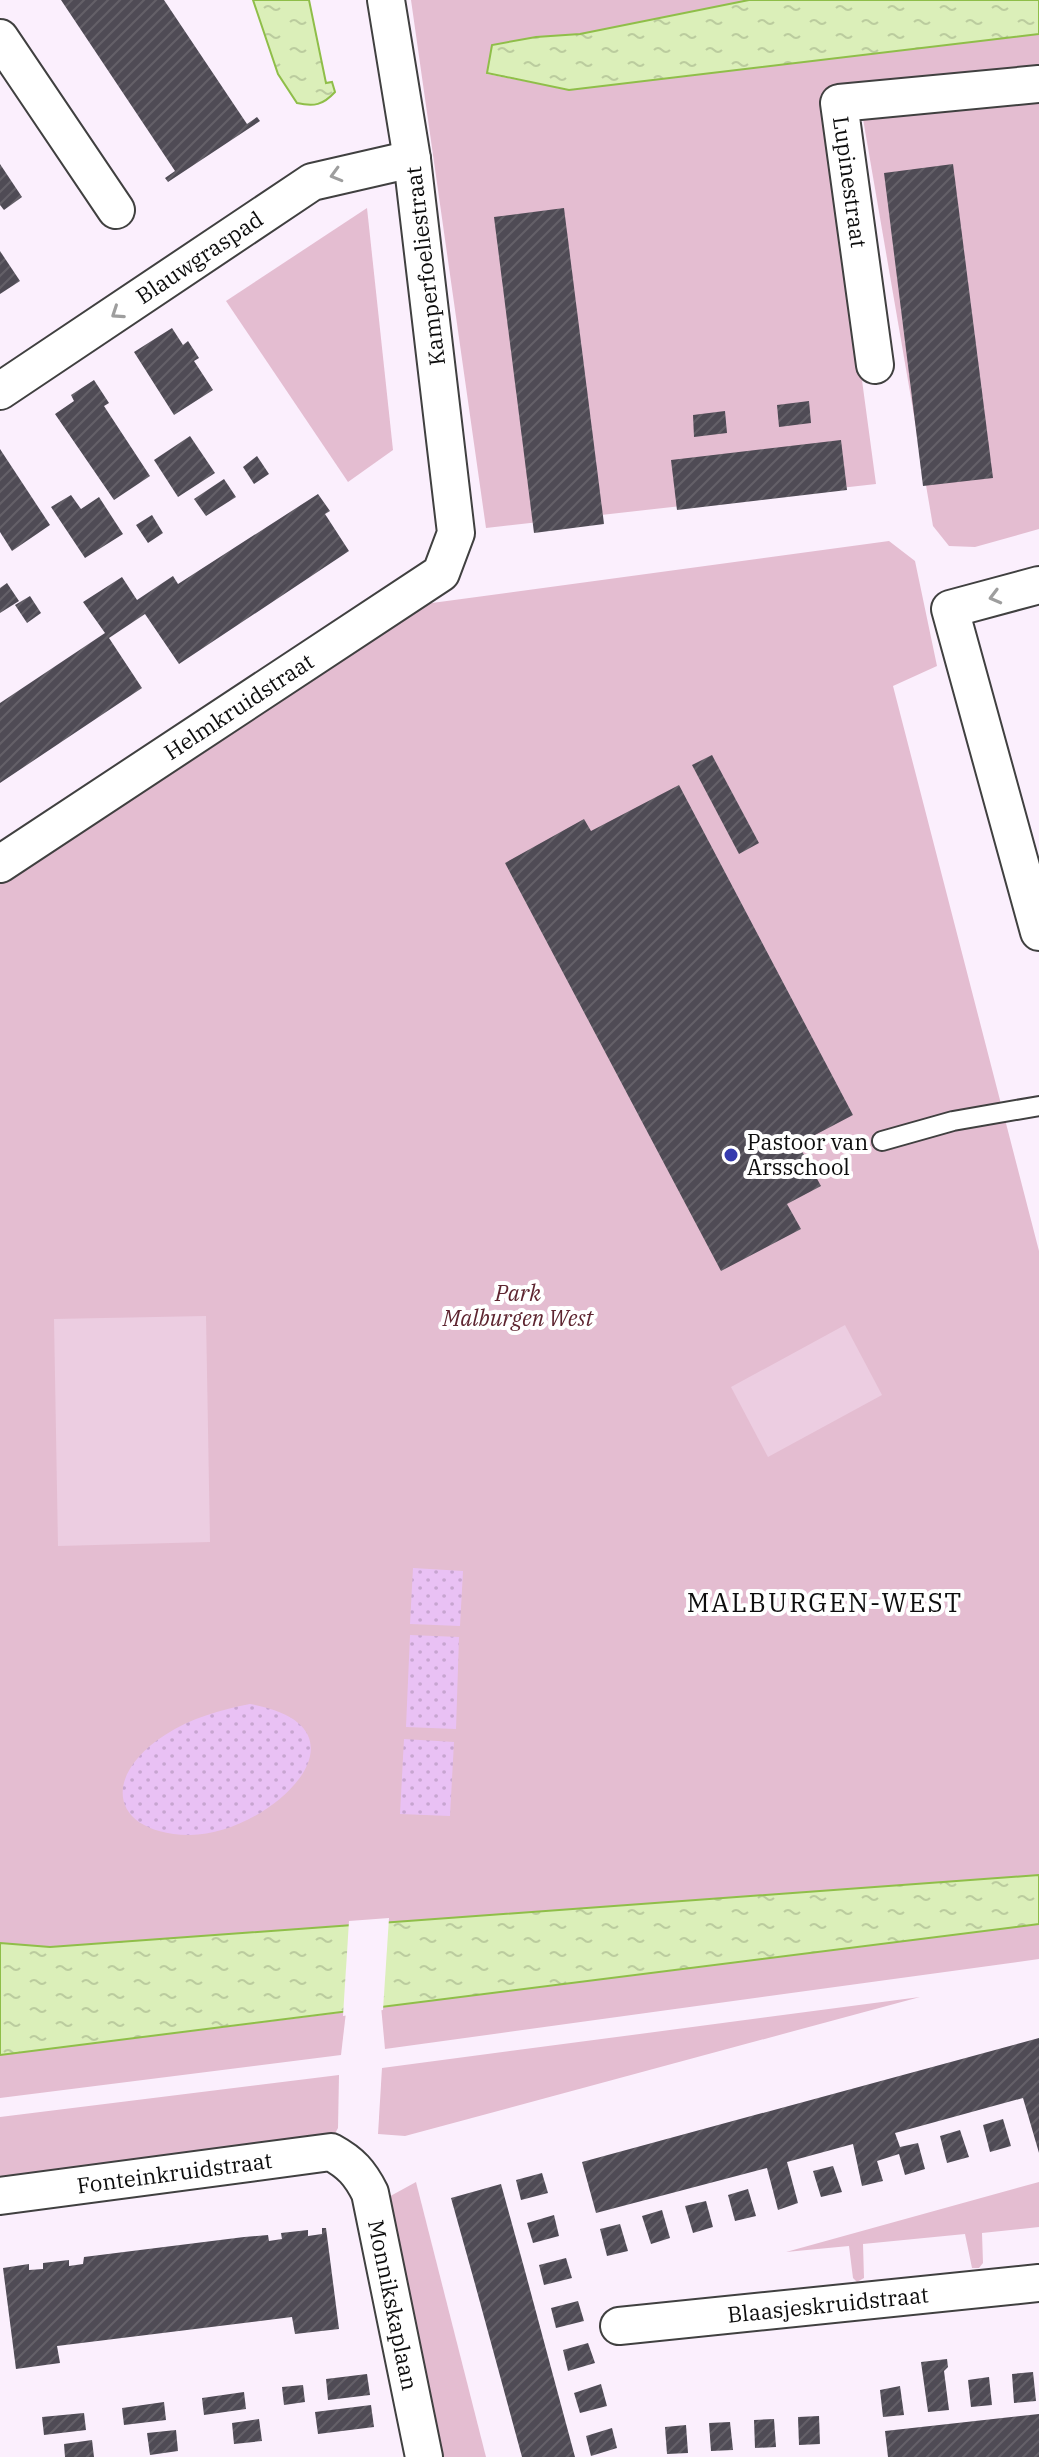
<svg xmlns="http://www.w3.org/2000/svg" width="1039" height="2457" font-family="'IBM Plex Serif',serif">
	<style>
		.green { fill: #e4bdd1 }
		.sand { fill: url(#sand-dots) }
		.pitch { fill: #eccde1 }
		.water { fill: url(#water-ripples); stroke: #8fbe49; stroke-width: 2 }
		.pier { fill: #fbeffd }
		.building { fill: url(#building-hatch) }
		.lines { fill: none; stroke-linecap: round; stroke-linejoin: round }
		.lane-casing { stroke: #404040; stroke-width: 22 }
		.street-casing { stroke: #404040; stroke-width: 40 }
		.lane { stroke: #fff; stroke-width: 18 }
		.street { stroke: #fff; stroke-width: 36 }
		.oneway { stroke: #9e9e9e }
		.poi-dot { fill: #353aae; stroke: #fff; stroke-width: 3 }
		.labels { text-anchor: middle; stroke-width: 8; stroke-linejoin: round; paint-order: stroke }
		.street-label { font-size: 22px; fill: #0d0d0d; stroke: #fff }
		.poi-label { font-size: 22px; fill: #0d0d0d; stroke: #fff; text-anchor: start }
		.park-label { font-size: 22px; font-style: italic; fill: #5e2530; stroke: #fff }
		.quarter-label { font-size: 26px; letter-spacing: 2px; fill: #0d0d0d; stroke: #fff }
	</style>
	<defs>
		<pattern id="sand-dots" width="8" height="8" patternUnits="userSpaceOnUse" patternTransform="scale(2)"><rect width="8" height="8" fill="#e9c1f4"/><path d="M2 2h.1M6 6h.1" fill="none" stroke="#c7a5d0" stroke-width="1.8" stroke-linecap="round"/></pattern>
		<pattern id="water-ripples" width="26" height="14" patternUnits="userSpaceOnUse" patternTransform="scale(2)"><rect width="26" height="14" fill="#dbefb9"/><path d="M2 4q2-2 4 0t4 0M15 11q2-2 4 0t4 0" fill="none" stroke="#bbcc9e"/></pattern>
		<pattern id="building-hatch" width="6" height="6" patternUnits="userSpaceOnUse" patternTransform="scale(2)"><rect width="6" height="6" fill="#4f4b55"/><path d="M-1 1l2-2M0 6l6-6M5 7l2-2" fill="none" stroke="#646068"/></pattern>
	</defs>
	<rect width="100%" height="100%" fill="#fbeffd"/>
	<g class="green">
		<path d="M411 0H749L580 34 536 37 492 45 487 74 569 90 1039 34V81L825 106 876 484 486 528Z"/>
		<path d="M1039 90V529L975 547 949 546 933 526 862 113Z"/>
		<path d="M367 208 393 450 348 482 226 301Z"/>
		<path d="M889 541 915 561 937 666 893 686 1039 1251V1875L49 1947 0 1943V884L417 605Z"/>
		<path d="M1039 1924V1959L385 2049 381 2006Z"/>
		<path d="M920 1997 405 2136 378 2134 382 2068Z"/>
		<path d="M346 2012 341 2055 0 2098V2055Z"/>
		<path d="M339 2075 338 2128 334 2135 0 2180V2117Z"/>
		<path d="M416 2182 486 2457H438L385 2199Z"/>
		<path d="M1039 2182V2227L982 2233 983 2263 979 2268H972L965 2234 863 2244 864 2278 857 2282 853 2278 849 2246 786 2252Z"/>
	</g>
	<g class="sand">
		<path d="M413 1568 463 1571 460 1626 410 1624Z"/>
		<path d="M410 1635 459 1637 456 1729 406 1727Z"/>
		<path d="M250 1704C383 1728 268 1836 189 1835 110 1833 101 1776 165 1735 191 1718 220 1710 250 1704Z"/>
		<path d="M404 1739 454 1742 450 1816 400 1814Z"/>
	</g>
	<g class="pitch">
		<path d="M206 1316 210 1542 58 1546 54 1319Z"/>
		<path d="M845 1325 882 1395 768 1457 731 1387Z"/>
	</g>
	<g class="water">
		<path d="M253 0H309L326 83 332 82 335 92C323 105 314 107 297 103L278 74Z"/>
		<path d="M749 0H1039V34L569 90 487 73 492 45 536 37 580 34Z"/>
		<path d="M1039 1875V1924L0 2055V1943L50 1947Z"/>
	</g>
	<path class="pier" d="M389 1918 383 2010 343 2016 349 1921Z"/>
	<g class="building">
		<path d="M61 0H164L247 124 257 117 260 121 168 182 165 178 175 171Z"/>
		<path d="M0 164 22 197 4 210 0 205Z"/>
		<path d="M953 164 993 478 923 486 884 173Z"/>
		<path d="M564 208 604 524 534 533 494 217Z"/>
		<path d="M0 251 20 281 0 294Z"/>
		<path d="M172 328 183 345 188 341 199 358 194 361 213 390 174 415 134 352Z"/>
		<path d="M94 380 109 403 104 406 150 476 114 500 55 414 74 401 71 395Z"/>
		<path d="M809 401 811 423 779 427 777 405Z"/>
		<path d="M725 411 727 433 694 437 693 415Z"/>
		<path d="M190 436 215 473 178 497 154 460Z"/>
		<path d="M841 440 847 490 677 510 671 460Z"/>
		<path d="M0 449 50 525 12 551 0 532Z"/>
		<path d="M257 456 269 474 254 484 243 467Z"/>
		<path d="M224 479 236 497 206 516 194 499Z"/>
		<path d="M318 494 330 511 325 514 349 551 179 664 145 614 109 638 142 688 0 783V703L105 633 83 602 122 577 137 600 173 576 178 584Z"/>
		<path d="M71 495 81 509 99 497 123 534 85 558 51 507Z"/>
		<path d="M152 515 163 533 148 543 136 525Z"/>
		<path d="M7 583 19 601 0 613V588Z"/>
		<path d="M30 596 41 613 27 623 15 605Z"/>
		<path d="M712 755 759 843 739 854 692 765Z"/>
		<path d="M679 785 853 1115 798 1144 821 1186 787 1204 801 1229 721 1271 505 863 584 819 591 831Z"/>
		<path d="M1039 2038V2153L1023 2098 895 2133 900 2147 918 2143 925 2169 905 2175 899 2154 877 2161 883 2181 862 2186 853 2144 787 2162 798 2203 778 2210 767 2168 596 2213 582 2162Z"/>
		<path d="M1003 2119 1011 2146 990 2152 983 2125Z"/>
		<path d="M960 2130 969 2157 947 2163 940 2136Z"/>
		<path d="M833 2166 842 2192 821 2197 813 2171Z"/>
		<path d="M542 2173 548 2193 521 2200 516 2180Z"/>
		<path d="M501 2184 525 2271 575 2457H522L475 2284 451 2198Z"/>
		<path d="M748 2189 756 2216 735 2221 728 2195Z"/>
		<path d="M706 2201 713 2227 693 2233 685 2206Z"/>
		<path d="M662 2210 670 2238 651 2244 642 2216Z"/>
		<path d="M554 2215 559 2236 533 2243 527 2223Z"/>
		<path d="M620 2224 628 2251 607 2256 600 2229Z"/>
		<path d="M322 2228H326L339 2329 295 2334 292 2317 57 2346 60 2363 16 2369 3 2268 29 2264V2270L43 2269V2263L69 2260V2266L83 2264 84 2257 244 2237 268 2235 269 2241 282 2239 281 2233 308 2230V2236L322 2234Z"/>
		<path d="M566 2258 572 2278 544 2285 539 2265Z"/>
		<path d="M578 2301 584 2321 556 2328 551 2308Z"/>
		<path d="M588 2343 595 2363 568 2371 563 2350Z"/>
		<path d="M947 2359 948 2367 944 2371 949 2410 928 2412 921 2362Z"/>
		<path d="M1033 2372 1036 2401 1014 2403 1012 2374Z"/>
		<path d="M367 2374 370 2395 328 2400 326 2379Z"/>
		<path d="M989 2377 992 2405 971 2407 968 2380Z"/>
		<path d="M601 2384 607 2406 580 2413 574 2393Z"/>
		<path d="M303 2385 305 2402 284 2405 282 2387Z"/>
		<path d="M900 2386 904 2415 883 2417 880 2390Z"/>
		<path d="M244 2392 246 2409 204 2415 202 2398Z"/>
		<path d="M164 2402 166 2420 124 2425 122 2408Z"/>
		<path d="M371 2405 374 2427 318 2434 315 2412Z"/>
		<path d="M84 2413 86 2430 44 2435 42 2417Z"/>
		<path d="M1039 2414V2457H888L885 2431Z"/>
		<path d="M819 2416 820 2444 799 2445 798 2417Z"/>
		<path d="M259 2419 262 2441 234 2444 232 2423Z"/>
		<path d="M774 2419 776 2447 755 2448 754 2420Z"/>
		<path d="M730 2422 733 2450 711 2451 709 2423Z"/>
		<path d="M686 2425 688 2453 667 2454 665 2427Z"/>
		<path d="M612 2428 617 2448 591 2456 586 2436Z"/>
		<path d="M176 2430 178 2451 150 2455 147 2433Z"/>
		<path d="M92 2440 94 2457H65L64 2444Z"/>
	</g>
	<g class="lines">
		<defs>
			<path id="lane" d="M882 1141 953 1121 1039 1106"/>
			<g id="street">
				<path d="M0 38 116 210"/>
				<path d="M875 365 839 103 1039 84"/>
				<path id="s1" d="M0 391 312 182 412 159"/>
				<path d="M1039 585 950 609 1039 932"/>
				<path id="s2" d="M0 864 441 573 456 533 412 159 386 0"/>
				<path id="s3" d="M0 2196 331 2152C351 2163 360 2173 370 2193L424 2457"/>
				<path id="s4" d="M619 2326 1039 2283"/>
			</g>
		</defs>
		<use href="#lane" class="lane-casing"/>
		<use href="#street" class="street-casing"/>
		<use href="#lane" class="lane"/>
		<use href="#street" class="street"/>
	</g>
	<defs><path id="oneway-chevron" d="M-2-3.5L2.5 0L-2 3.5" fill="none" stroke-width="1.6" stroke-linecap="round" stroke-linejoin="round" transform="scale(2)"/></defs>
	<g class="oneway">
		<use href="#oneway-chevron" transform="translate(336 175) rotate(164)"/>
		<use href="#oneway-chevron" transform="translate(117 313) rotate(146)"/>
		<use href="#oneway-chevron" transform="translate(995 597) rotate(165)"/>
	</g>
	<circle class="poi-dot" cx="731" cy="1155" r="8"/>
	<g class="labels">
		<g class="street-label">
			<text transform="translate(850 182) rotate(82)" y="8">Lupinestraat</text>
			<text dy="8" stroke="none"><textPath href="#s1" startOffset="240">Blauwgraspad</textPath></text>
			<text transform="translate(425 266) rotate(-97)" y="8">Kamperfoeliestraat</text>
			<text dy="8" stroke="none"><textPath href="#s2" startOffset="286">Helmkruidstraat</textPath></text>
			<text dy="8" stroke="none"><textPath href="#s3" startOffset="176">Fonteinkruidstraat</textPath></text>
			<text dy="8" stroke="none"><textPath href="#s4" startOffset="210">Blaasjeskruidstraat</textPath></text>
			<text dy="8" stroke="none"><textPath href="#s3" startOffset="506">Monnikskaplaan</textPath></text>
		</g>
		<g class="poi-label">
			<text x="747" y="1150">Pastoor van<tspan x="747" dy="25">Arsschool</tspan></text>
		</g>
		<g class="park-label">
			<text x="518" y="1301">Park<tspan x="518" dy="25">Malburgen West</tspan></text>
		</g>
		<g class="quarter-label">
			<text x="825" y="1612">MALBURGEN-WEST</text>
		</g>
	</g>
</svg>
